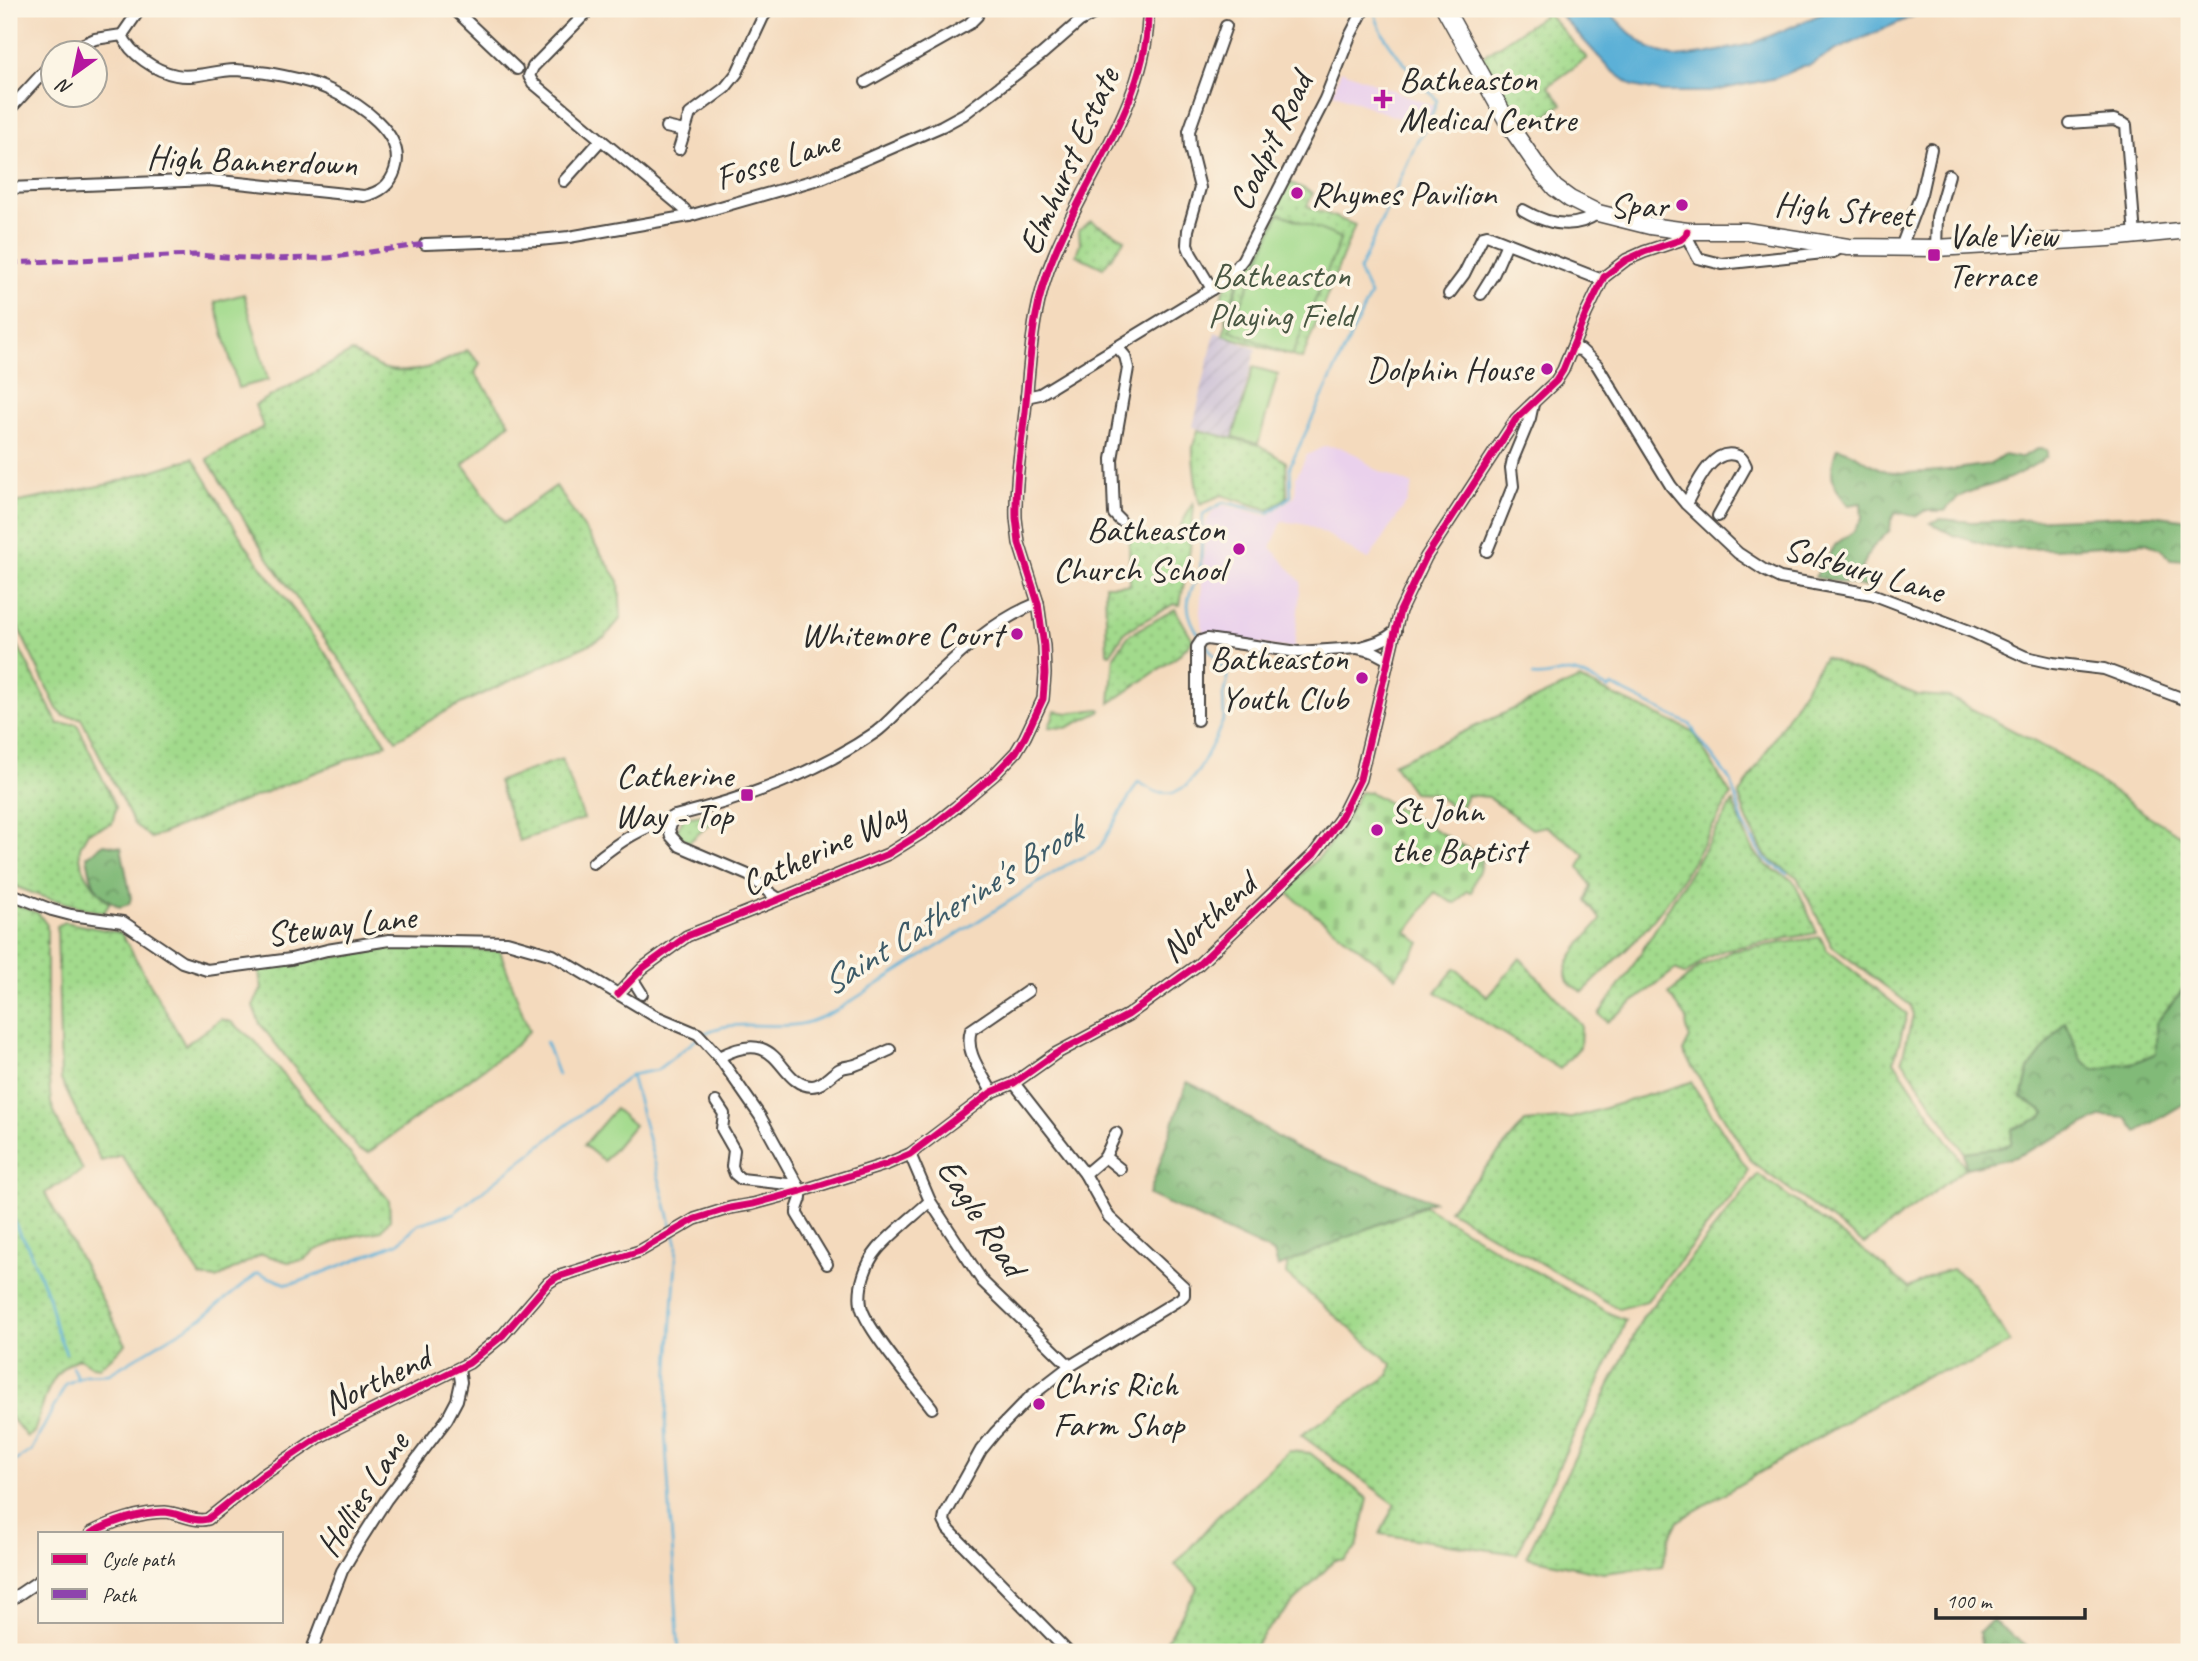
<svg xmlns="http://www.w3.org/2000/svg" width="2198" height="1661" font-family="Caveat,sans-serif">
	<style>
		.built { fill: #ead1ec }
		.industrial { fill: url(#industrial-furrows) }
		.green { fill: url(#green-dots); stroke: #66825c; stroke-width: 2 }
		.forest { fill: url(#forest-crowns); stroke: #567252; stroke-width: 2 }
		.cemetery { fill: url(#cemetery-stones); stroke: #66825c; stroke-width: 2 }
		.pitch { fill: #a2da8c; stroke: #66825c; stroke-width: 2 }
		.water { fill: #5bb0d7; stroke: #436e81; stroke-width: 2 }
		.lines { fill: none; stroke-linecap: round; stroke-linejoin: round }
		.stream { stroke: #5bb0d7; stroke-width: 2.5 }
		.street-casing { stroke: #494541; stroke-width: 14 }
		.secondary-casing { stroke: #494541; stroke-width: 19 }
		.street { stroke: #fff; stroke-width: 10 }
		.secondary { stroke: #fff; stroke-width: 16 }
		.quiet { stroke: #8e44ad; stroke-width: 5; stroke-dasharray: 10 5; stroke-linecap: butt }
		.cycleway-casing { stroke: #fcf5e5; stroke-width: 11 }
		.cycleway { stroke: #d6006c; stroke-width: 7 }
		.poi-dot { fill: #b5179e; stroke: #fcf5e5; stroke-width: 2.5 }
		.labels { text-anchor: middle; stroke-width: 7; stroke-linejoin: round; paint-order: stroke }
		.poi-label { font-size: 35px; fill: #2b2b2b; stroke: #fcf5e5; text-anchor: end }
		.street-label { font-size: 35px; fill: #2b2b2b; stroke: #fcf5e5 }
		.park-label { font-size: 35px; fill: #495743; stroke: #fcf5e5 }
		.water-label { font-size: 37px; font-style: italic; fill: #3c5a67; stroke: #fcf5e5 }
	</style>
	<defs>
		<pattern id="industrial-furrows" width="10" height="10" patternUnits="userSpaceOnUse" patternTransform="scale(1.75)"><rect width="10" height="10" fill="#cabfd6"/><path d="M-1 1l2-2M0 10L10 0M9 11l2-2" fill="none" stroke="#aea4b8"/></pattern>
		<pattern id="green-dots" width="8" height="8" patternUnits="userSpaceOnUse" patternTransform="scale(1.75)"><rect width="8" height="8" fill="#a2da8c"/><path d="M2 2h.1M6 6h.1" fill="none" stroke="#8cbb79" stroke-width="1.8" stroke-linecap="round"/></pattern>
		<pattern id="forest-crowns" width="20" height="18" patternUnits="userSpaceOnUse" patternTransform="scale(1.75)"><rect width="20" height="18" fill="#81ba78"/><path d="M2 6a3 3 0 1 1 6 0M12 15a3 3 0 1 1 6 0" fill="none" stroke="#6a9763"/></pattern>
		<pattern id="cemetery-stones" width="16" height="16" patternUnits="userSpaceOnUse" patternTransform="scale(1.75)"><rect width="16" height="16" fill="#a2da8c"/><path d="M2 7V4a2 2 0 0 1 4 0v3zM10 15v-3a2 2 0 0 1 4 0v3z" fill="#8cbb79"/></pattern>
	</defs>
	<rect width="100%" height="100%" fill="#fcf5e5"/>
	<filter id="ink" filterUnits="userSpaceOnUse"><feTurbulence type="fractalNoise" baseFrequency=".0143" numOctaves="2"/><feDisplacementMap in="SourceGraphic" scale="14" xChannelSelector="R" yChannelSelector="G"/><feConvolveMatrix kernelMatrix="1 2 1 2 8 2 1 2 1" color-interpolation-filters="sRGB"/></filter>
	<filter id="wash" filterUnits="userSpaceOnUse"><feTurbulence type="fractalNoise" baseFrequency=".00686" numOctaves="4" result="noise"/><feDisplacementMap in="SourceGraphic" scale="28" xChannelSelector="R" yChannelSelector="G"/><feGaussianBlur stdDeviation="1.57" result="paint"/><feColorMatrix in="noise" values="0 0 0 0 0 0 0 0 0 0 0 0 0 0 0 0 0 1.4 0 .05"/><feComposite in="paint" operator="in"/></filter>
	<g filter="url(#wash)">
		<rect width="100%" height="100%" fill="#f4dabd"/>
		<g class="built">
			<path d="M1341 70 1433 106 1424 128 1333 93Z"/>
			<path d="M1325 446 1340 447 1359 456 1373 468 1413 485 1407 502 1369 559 1362 557 1328 535 1303 523 1282 522 1271 547 1301 582 1294 649 1206 637 1202 627 1200 613 1206 522 1213 511 1224 505 1268 516 1295 496 1296 477 1307 455Z"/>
		</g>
		<path class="industrial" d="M1215 332 1256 349 1232 438 1193 427Z"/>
		<g class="green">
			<path d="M1537 9H1549L1551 10 1547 13 1587 58 1548 86 1562 104 1527 130 1482 57 1544 15Z"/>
			<path d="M1287 181 1313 193 1307 206 1355 225 1302 359 1223 335 1240 279Z"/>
			<path d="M1091 221 1125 239 1103 268 1076 255 1080 243 1079 230Z"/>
			<path d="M1234 277 1239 278 1225 323C1229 297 1210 303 1234 277Z"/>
			<path d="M467 350 480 363 475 373 510 423 463 464 504 523 556 486 619 581 621 618 605 637 452 708 396 740 266 555 207 459 263 427 255 405 352 352C362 357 372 364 382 368 413 378 440 364 467 350Z"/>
			<path d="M1198 430 1259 445 1286 462 1287 497 1269 510 1222 495 1200 504C1197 499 1192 453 1193 447 1194 441 1197 435 1198 430Z"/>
			<path d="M193 458 245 544 332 662 387 744 151 838 134 824 81 718 64 716 57 709 9 608V504L109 484Z"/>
			<path d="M1193 502 1194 505 1190 549 1180 605 1174 604 1126 631 1110 654 1107 653 1105 585H1130L1129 535H1176Z"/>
			<path d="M1175 609 1193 640 1178 656 1110 703 1114 656 1129 635Z"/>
			<path d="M9 628 58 724H77L116 807 112 824 88 832C86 837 81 843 80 848 77 869 96 890 109 903L104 913 40 896 9 884Z"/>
			<path d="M1824 657 1918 695 1949 697 2060 755 2147 815 2189 840V982L2156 1023 2157 1053 2136 1062 2094 1070 2081 1059 2065 1023 2029 1069 2022 1098 2045 1112 2041 1118 2012 1129 2011 1144 1997 1148 1964 1152 1902 1059 1913 1015 1910 1005 1832 946 1797 877 1766 857 1748 822 1739 796Z"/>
			<path d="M1579 679 1692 731 1731 795C1709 832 1689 871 1664 906 1641 938 1611 964 1583 992 1578 989 1572 987 1569 982 1556 965 1590 934 1601 920L1586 901 1591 886 1579 867 1585 854 1546 826 1532 829 1488 797 1467 795 1462 806 1456 810 1433 793 1413 792 1393 764Z"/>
			<path d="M1099 709 1101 710 1100 712 1066 728 1049 727 1055 711 1069 713Z"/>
			<path d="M562 759 584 819 519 841 498 781Z"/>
			<path d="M1733 802C1740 821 1749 849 1763 862 1772 872 1787 873 1795 883L1817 933 1727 949 1708 957 1685 975 1676 969 1607 1022 1599 1014 1629 972Z"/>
			<path d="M709 814 713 821 689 842 680 837 677 831 683 818Z"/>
			<path d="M9 902 38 913 47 925V1057L51 1103 65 1139 83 1170 45 1193 126 1344 100 1367 92 1366 79 1358C49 1370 43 1404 34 1433L27 1437 9 1415Z"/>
			<path d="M64 922 121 933 185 1045 221 1019 231 1022 255 1041 389 1200 390 1219 381 1231 349 1237 316 1250 304 1260 288 1262 262 1254 216 1279 201 1277 121 1155 101 1161 61 1080 57 926Z"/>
			<path d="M1820 937 1827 950 1907 1014 1894 1061 1966 1168 1864 1244 1752 1162 1683 1052 1690 1038 1686 1029 1687 1019 1669 994 1699 967 1732 951Z"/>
			<path d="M402 947 500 951 529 1031 516 1045 368 1153 359 1150 260 1024 253 1006 262 988 258 969Z"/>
			<path d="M1520 958 1581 1025 1580 1047 1560 1069 1436 992 1455 968 1488 997Z"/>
			<path d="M1691 1082 1748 1170 1745 1180 1647 1301 1619 1309 1449 1210 1525 1122 1572 1118Z"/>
			<path d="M1758 1174 1872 1257 1909 1288 1937 1273 1953 1269 1973 1283 2010 1342 1969 1365 1930 1374 1904 1387 1678 1521 1670 1537 1662 1566 1603 1573 1526 1557 1643 1317Z"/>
			<path d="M1425 1206 1497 1250 1611 1314 1626 1320 1614 1350 1517 1554 1380 1534 1395 1504 1301 1435 1389 1375 1392 1364 1286 1274 1288 1260Z"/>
			<path d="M1289 1451 1310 1453 1368 1499 1357 1548 1344 1560H1335L1268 1629 1250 1652H1160L1198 1587 1175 1565 1216 1518Z"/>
		</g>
		<g class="forest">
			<path d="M1837 448C1857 451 1871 469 1891 472 1912 475 1968 468 1990 464 1995 462 1999 459 2004 455L2020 458 2038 449 2047 450V457C2033 466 2018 475 2003 481 1978 491 1963 488 1945 511H1924C1914 520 1909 514 1897 512L1891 520 1890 530 1870 550 1860 573 1867 581 1866 587 1815 577 1836 544 1854 531 1862 518 1861 503 1848 505C1831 485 1828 472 1837 448Z"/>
			<path d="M2151 515 2189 520V560L2171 559 2161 549 2146 543 2055 549 1997 548 1953 535 1930 523 1941 519 1972 522Z"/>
			<path d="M104 844 121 847 131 898 129 904 120 907C93 893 92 884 87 856Z"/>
			<path d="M2189 982V1103L2182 1105 2137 1132 2127 1118 2102 1116 2015 1157 1966 1168 1964 1152 1997 1148 2011 1144 2012 1129 2041 1118 2045 1112 2022 1098 2029 1069 2065 1022 2081 1059 2094 1070 2136 1062 2156 1053V1023Z"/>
			<path d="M1187 1082 1208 1092 1293 1147 1433 1201 1278 1267 1274 1253 1149 1195Z"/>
			<path d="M1992 1620 2034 1652H1983L1979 1633Z"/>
		</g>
		<path class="cemetery" d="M1360 792 1369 793 1370 792 1482 857C1482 870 1473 879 1472 892L1467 891 1456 903 1451 902 1435 892 1407 932 1420 943 1396 977 1285 891 1324 852 1342 825Z"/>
		<g class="pitch">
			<path d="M1279 213 1341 238 1292 356 1230 330Z"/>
			<path d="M244 294 268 380 238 388 215 302Z"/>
			<path d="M1253 367 1278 374 1258 444 1233 437Z"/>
			<path d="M615 1109 634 1125 604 1161 584 1145Z"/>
		</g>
		<path class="water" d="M1555 9H1606L1629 32 1649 48 1675 57 1705 54 1751 44 1833 9H1929L1836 50 1810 65 1803 66 1776 78 1709 92H1662L1633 86 1610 69Z"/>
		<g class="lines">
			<g class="stream">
				<path d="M1201 638C1186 616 1182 598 1200 576L1203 514 1224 502 1269 513 1291 496 1290 466 1370 295 1359 271 1418 139 1427 129 1437 100C1419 80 1375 36 1375 9"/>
				<path d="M1533 676C1549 678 1552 672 1567 672 1577 671 1599 683 1609 689L1612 686 1691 725 1696 735 1731 781 1743 823 1764 859 1787 873"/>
				<path d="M702 1035C730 1017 769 1030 801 1024 813 1022 826 1015 837 1010L1065 866 1099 849 1138 782 1156 792 1173 793 1186 786 1199 770 1216 737 1224 718 1223 695 1227 684V674L1205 643"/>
				<path d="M546 1042 558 1075"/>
				<path d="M631 1075 672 1227"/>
				<path d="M9 1207 19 1233 26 1242 48 1296 56 1329 66 1353"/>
				<path d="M674 1233 677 1245 665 1430 679 1652"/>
				<path d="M72 1367 78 1379"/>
				<path d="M9 1465 31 1451 66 1384 85 1375 109 1374 202 1318 258 1273 287 1284 299 1282 398 1243 418 1224 454 1213 631 1075 657 1070 697 1039"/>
			</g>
		</g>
	</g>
	<g filter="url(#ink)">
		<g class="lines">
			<defs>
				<g id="street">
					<path d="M454 9 517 69"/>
					<path d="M590 9 533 67 529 76 533 83 684 209 689 216"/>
					<path d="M1305 10V9"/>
					<path d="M66 52 95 39 122 35 140 9"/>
					<path d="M866 82 969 24 977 16 979 9"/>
					<path d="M9 110 52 63"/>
					<path d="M2069 123 2114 120 2126 125 2135 236"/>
					<path d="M666 127 684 131"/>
					<path d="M679 149 690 114 725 88 737 73 763 17 769 9"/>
					<path d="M564 181 601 140"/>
					<path d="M9 188 210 180 364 196C379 193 390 186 395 170 407 134 358 103 330 90 304 78 263 71 235 70 216 70 195 79 176 75 155 71 130 54 122 35"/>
					<path d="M1523 210C1547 224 1574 231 1598 213"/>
					<path d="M1686 235 1698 258 1722 264 1833 252 1837 250V246"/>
					<path d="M425 244 539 240 569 237 689 216 822 178 942 126 964 114 1042 54 1080 21 1102 9"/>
					<path d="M1901 247 1921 194 1931 149"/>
					<path d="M1936 248 1937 217 1949 175"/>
					<path d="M1212 289 1191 254 1187 244 1188 230 1200 188 1190 148 1189 131 1226 26"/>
					<path d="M1449 294 1464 274 1483 236 1487 235 1602 280"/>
					<path d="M1481 294 1494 273 1507 243"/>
					<path d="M1117 347 1125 356 1128 368 1112 459 1114 514 1120 520"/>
					<path d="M1572 349 1581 350 1597 365 1671 486 1686 504 1738 553 1764 570 1780 578 1872 594 1972 632 2026 657 2053 663 2104 669 2189 701"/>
					<path d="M1026 397 1040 394 1212 289 1232 273 1243 259 1325 99 1350 36 1364 9"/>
					<path d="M1686 504C1695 488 1711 448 1735 455 1742 457 1743 459 1746 466L1718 516"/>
					<path d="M1487 551 1513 486 1511 468 1513 459 1530 418 1533 404"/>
					<path d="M1389 660 1374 652 1357 648C1372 644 1384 641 1396 631"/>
					<path d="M1197 720V647L1201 641 1207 639 1298 652 1357 648"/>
					<path d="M593 863C622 839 640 829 675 816"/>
					<path d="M9 893 52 910 71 915 123 922 182 962 207 970 291 959 327 950 389 940 507 942 553 955 653 1015 698 1034 719 1057 760 1116 801 1191C803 1203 796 1204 797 1214L827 1264"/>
					<path d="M780 899C767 894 760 882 748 875L680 846 671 836 669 829 675 816C746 798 815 774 876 732 887 724 897 712 907 703 947 666 986 623 1038 603"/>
					<path d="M632 978 642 994"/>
					<path d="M618 994 643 968 687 936 780 899 888 854 931 827 956 807 994 775 1016 752 1025 737 1043 699 1045 674 1044 646 1038 603 1019 543 1016 518C1015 482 1021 447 1025 412 1031 354 1031 310 1054 255 1084 180 1145 103 1148 19"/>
					<path d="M719 1057C783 1024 776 1085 812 1086 823 1086 830 1074 840 1069 845 1066 850 1067 855 1065 867 1061 879 1055 890 1050"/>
					<path d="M1014 1083 1085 1174 1109 1217 1184 1287V1295L1180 1299 1070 1366 1031 1396 995 1433 981 1450 945 1515 944 1521 948 1529 1068 1652"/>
					<path d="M992 1092C982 1073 964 1052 971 1030L1028 991"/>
					<path d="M716 1102 724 1114 722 1129 734 1150 732 1166 735 1174 741 1179 788 1184 801 1191"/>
					<path d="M910 1154 930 1201 983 1282 1070 1366"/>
					<path d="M1105 1157 1120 1169"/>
					<path d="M1085 1174 1105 1157 1116 1133"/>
					<path d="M930 1201C913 1217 893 1232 878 1249 866 1263 858 1287 861 1305 863 1325 917 1388 932 1408"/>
					<path d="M91 1533C111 1522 141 1512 165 1512 180 1513 194 1523 208 1519L263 1475 321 1436 469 1363 503 1335 548 1283 557 1277 640 1251 695 1219 730 1208 753 1204 801 1191 887 1164 910 1154 992 1092 1014 1083 1055 1054 1128 1015 1199 964 1314 854 1340 819 1360 779 1400 611 1426 557 1516 419 1556 381 1563 370 1586 314 1604 277 1626 260 1644 252 1680 240 1686 235 1687 231"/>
					<path d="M9 1601 40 1580"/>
					<path d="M311 1652 342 1571 358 1544 386 1500 447 1419 457 1400 461 1382 459 1369"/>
				</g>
				<path id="secondary" d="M1445 9 1511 128 1543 174 1555 188 1570 199 1598 213 1650 226 1687 231H1745L1848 247 1936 248 2109 238 2189 230"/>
			</defs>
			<use href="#street" class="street-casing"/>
			<use href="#secondary" class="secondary-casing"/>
			<use href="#street" class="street"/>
			<use href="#secondary" class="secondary"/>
			<path class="quiet" d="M9 263 194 255 258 259 328 258 425 244"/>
			<defs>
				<g id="cycleway">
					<path d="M618 994 643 968 687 936 780 899 888 854 931 827 956 807 994 775 1016 752 1025 737 1043 699 1045 674 1044 646 1038 603 1019 543 1016 518C1015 482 1021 447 1025 412 1031 354 1031 310 1054 255 1084 180 1145 103 1148 19"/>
					<path d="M91 1533C111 1522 141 1512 165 1512 180 1513 194 1523 208 1519L263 1475 321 1436 469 1363 503 1335 548 1283 557 1277 640 1251 695 1219 730 1208 753 1204 801 1191 887 1164 910 1154 992 1092 1014 1083 1055 1054 1128 1015 1199 964 1314 854 1340 819 1360 779 1400 611 1426 557 1516 419 1556 381 1563 370 1586 314 1604 277 1626 260 1644 252 1680 240 1686 235 1687 231"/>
				</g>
			</defs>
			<use href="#cycleway" class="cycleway-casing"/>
			<use href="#cycleway" class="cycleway"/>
		</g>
	</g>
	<g class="poi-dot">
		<path d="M1379.5 88.5h7v7h7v7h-7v7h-7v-7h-7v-7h7z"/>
		<circle cx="1297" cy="193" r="7"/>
		<circle cx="1682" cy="205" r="7"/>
		<rect x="1927" y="248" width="14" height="14" rx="3.5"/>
		<circle cx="1547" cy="369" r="7"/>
		<circle cx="1239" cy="549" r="7"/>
		<circle cx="1017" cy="634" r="7"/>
		<circle cx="1362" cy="678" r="7"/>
		<rect x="740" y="788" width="14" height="14" rx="3.5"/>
		<circle cx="1377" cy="830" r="7"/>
		<circle cx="1039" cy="1404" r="7"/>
	</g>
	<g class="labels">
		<g class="poi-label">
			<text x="1399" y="91" text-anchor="start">Batheaston<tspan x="1399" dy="40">Medical Centre</tspan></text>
			<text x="1311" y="205" text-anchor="start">Rhymes Pavilion</text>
			<text x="1668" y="217">Spar</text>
			<text x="1948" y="247" text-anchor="start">Vale View<tspan x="1948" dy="40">Terrace</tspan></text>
			<text x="1533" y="381">Dolphin House</text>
			<text x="1225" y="541">Batheaston<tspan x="1225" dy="40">Church School</tspan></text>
			<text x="1003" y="646">Whitemore Court</text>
			<text x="1348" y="670">Batheaston<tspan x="1348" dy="40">Youth Club</tspan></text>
			<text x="733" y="787">Catherine<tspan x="733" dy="40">Way - Top</tspan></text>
			<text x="1391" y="822" text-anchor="start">St John<tspan x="1391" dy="40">the Baptist</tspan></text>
			<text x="1053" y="1396" text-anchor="start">Chris Rich<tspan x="1053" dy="40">Farm Shop</tspan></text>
		</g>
		<g class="street-label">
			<text transform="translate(1270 141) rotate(-64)" y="12">Coalpit Road</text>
			<text transform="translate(777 159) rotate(-18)" y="12">Fosse Lane</text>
			<text transform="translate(252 160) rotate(2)" y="12">High Bannerdown</text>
			<text transform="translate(1068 161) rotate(-66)" y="12">Elmhurst Estate</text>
			<text transform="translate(1844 209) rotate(5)" y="12">High Street</text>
			<text transform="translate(1864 569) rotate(16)" y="12">Solsbury Lane</text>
			<text transform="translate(823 848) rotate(-25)" y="12">Catherine Way</text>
			<text transform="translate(1208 917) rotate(-42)" y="12">Northend</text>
			<text transform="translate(341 925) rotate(-7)" y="12">Steway Lane</text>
			<text transform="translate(982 1217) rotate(57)" y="12">Eagle Road</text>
			<text transform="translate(376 1380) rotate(-26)" y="12">Northend</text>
			<text transform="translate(362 1494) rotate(-57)" y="12">Hollies Lane</text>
		</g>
		<g class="park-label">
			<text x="1281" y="287">Batheaston<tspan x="1281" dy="40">Playing Field</tspan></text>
		</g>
		<g class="water-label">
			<text transform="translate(951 906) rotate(-32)" y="13">Saint Catherine's Brook</text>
		</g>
	</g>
	<rect width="2198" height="1661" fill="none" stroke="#fcf5e5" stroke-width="35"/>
	<rect x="38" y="1532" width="245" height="91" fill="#fcf5e5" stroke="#a8a49b" stroke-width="2"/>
	<rect x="52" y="1554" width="35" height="10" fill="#d6006c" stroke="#a8a49b" stroke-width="2"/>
	<text x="102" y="1566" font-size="21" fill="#2b2b2b">Cycle path</text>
	<rect x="52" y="1589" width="35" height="10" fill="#8e44ad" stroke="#a8a49b" stroke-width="2"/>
	<text x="102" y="1602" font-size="21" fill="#2b2b2b">Path</text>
	<g transform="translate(74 74) rotate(213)"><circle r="33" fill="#fcf5e5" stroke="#a8a49b" stroke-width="2"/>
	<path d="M0-5L12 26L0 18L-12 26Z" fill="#b5179e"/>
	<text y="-10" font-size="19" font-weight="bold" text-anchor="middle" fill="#2b2b2b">N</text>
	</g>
	<path d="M1936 1608v10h149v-10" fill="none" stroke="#2b2b2b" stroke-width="3.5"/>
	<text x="1946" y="1608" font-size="21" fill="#2b2b2b" stroke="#fcf5e5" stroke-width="5" paint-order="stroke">100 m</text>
</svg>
